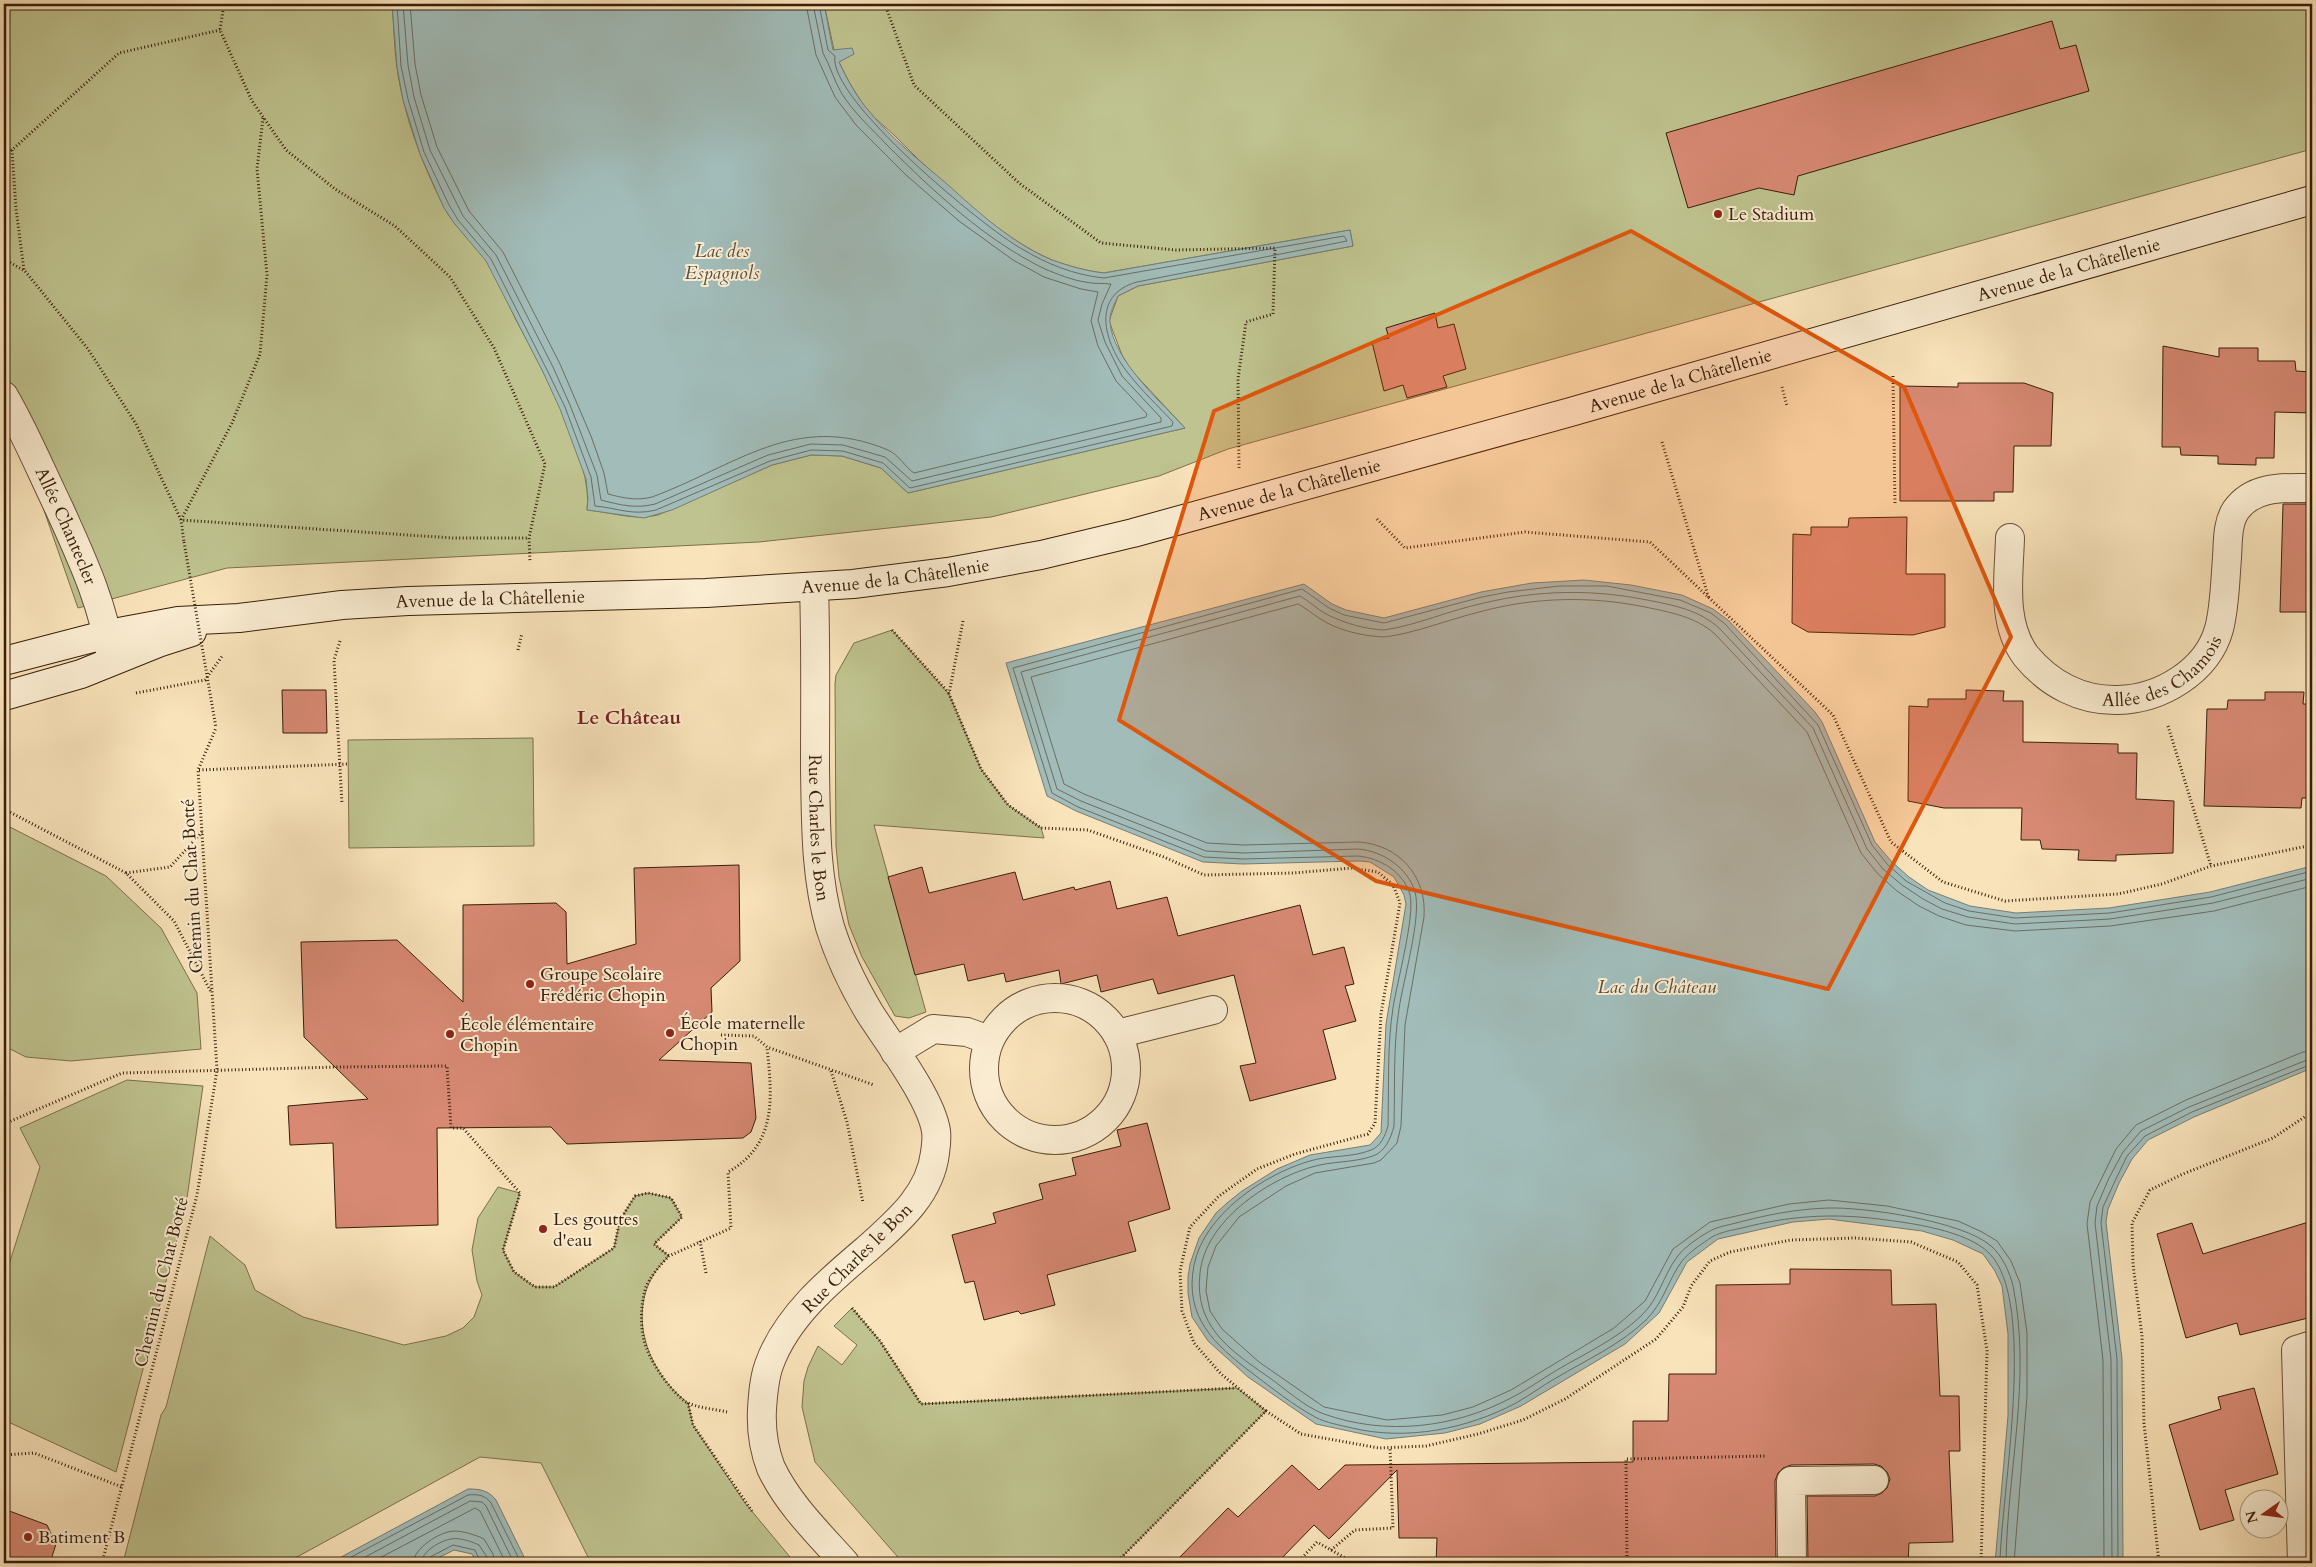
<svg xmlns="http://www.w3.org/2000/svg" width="2316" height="1567" font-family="Cardo,serif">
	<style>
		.green { fill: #bfc38f; stroke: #7c704c }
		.water { fill: #a1bcb9; stroke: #777d73 }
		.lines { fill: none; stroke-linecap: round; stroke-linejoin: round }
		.shore { stroke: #6d6d62; stroke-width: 1 }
		.building { fill: #d78973; stroke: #391e0a }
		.street-casing { stroke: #694f36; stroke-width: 30 }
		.secondary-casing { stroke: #391e0a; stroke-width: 30 }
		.path { stroke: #391e0a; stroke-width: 3; stroke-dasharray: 1 2.5; stroke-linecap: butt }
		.street { stroke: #fbedd2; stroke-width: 28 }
		.secondary { stroke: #fbedd2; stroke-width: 28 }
		.path-bridge { stroke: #391e0a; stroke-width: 3; stroke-dasharray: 1 2.5; stroke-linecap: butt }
		.marked { fill: #df560c; fill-opacity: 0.2; stroke: #df560c; stroke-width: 4; stroke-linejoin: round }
		.poi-dot { fill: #8f2418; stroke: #fbedd2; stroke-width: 2 }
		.labels { text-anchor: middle; stroke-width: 4; stroke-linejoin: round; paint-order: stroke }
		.poi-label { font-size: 18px; fill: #391e0a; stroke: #fbedd2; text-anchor: start }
		.street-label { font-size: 18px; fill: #391e0a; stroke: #fbedd2 }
		.water-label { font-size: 19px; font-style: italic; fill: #584d3f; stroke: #fbedd2 }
		.quarter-label { font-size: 20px; font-weight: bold; fill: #7a1f14; stroke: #fbedd2 }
	</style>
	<rect width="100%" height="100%" fill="#f9e3ba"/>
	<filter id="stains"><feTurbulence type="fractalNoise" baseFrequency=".004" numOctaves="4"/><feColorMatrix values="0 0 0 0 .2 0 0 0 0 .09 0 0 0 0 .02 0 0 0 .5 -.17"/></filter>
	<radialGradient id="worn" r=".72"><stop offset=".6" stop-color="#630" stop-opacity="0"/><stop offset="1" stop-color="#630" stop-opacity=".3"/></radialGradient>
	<g class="green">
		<path d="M4 4H392C394 25 394 47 397 68 404 116 422 164 444 207 454 227 473 242 486 260 498 277 506 299 515 318 539 364 594 460 587 510 612 512 633 521 658 515L772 465 811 455 842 456 881 468 908 493 1185 428 1131 370 1122 355 1109 321 1118 296 1138 286 1353 246 1350 230 1104 273C1086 271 1069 266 1052 260 1001 239 935 177 896 137 887 128 876 120 868 111 856 95 847 79 839 62L853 54 834 50 824 4H2312V149L1228 449 1159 476 991 517 759 542 227 568 78 608 39 496 4 421Z"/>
		<path d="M892 630 949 694 981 769 1008 805 1041 828 1044 838 874 825 926 1012 909 1018 895 1016 862 957 849 925 839 877 836 846 835 684 836 675 854 643Z"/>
		<path d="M533 738 534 846 349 848 348 740Z"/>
		<path d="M4 824 106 876 161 928 197 993 201 1049 71 1061 26 1057 4 1046Z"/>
		<path d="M127 1080 203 1086 186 1205 116 1472 4 1420V1280L40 1167 20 1128Z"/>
		<path d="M498 1187 520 1193 503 1250 514 1272 535 1287H554L614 1248 620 1220 635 1196 648 1193 671 1198 682 1217 654 1244 669 1256C622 1299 642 1368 688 1403L693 1425 745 1503 795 1563H591L541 1463 480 1457 286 1563H123L161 1415 166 1407 210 1236 245 1265 255 1290 303 1317 404 1345 446 1336 463 1328 474 1317 482 1295 477 1281 472 1250 478 1218Z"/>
		<path d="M852 1308 880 1341 921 1404 1237 1388 1266 1411 1116 1563H903L815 1462 802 1407 804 1381 808 1367 818 1346 842 1365 857 1345 834 1326Z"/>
	</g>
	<g class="water">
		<path d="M392 4H824L833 50 852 48 854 54 839 62C847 79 856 96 869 111 891 138 920 161 947 184 978 212 1013 244 1052 260 1069 266 1086 271 1104 273L1350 230 1353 246 1138 286 1118 296C1115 303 1109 313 1110 322 1113 360 1160 401 1185 428L908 493 881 468 842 456 811 455 772 465 672 510 644 518 587 510 588 498 586 479 560 409 543 372 486 261 454 223 444 208 420 154 403 100 397 67Z"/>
		<path d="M1584 580 1631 585 1682 595 1713 609 1728 620 1815 712 1822 722 1875 842 1891 861 1909 877 1928 890 1970 906 2016 913 2109 908 2210 892 2312 866V1068L2194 1117 2148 1140 2132 1159 2119 1183 2108 1209 2106 1222 2122 1359 2123 1563H1995L2008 1416V1334L2002 1286 1995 1271 1983 1254 1953 1240 1922 1231 1829 1219 1793 1222 1718 1239 1687 1262 1659 1313 1625 1344 1521 1406 1480 1424 1445 1433 1386 1439 1316 1424 1248 1377 1208 1341 1192 1317 1188 1293V1277L1190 1264 1199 1238 1216 1213 1227 1203 1242 1191 1277 1169 1310 1155 1370 1145 1381 1133 1386 1024 1406 904 1404 895 1394 877 1370 862 1359 861 1243 864 1203 862 1076 811 1047 796 1006 663 1304 584 1332 604 1346 610 1384 618 1481 592 1532 583Z"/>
		<path d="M468 1489C480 1489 488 1490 496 1500L527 1563H477L472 1554 454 1550 428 1563H330Z"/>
	</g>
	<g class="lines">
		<g class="shore">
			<path d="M397 4 401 66 408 99 424 152 449 205 458 220 491 259 547 370 565 407 591 477 595 506C618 508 632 516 656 510L770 461 811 450 843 451 883 463 910 488 1172 426 1173 422C1158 406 1141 390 1128 373 1104 343 1090 295 1137 282L1347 241 1344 236 1104 278C1074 275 1047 264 1022 249 984 228 827 98 835 56L828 50 819 4"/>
			<path d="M403 4 408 65 414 97 430 150 463 216 496 255 553 367 570 405 597 475 601 500C620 505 636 509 655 504L768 455 811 444 843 445 885 457 912 481 1161 422V418L1122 376 1105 342 1098 320 1102 304 1111 284C1103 283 1093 284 1085 282 1072 280 1057 274 1045 269 985 240 933 191 887 145 871 128 854 113 842 94 834 81 830 65 823 53L813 4"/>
			<path d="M410 4 415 64 421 95 437 147 469 211 503 252 560 364 591 436 604 473 608 494C623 498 637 501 652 497 736 466 795 411 888 450 899 455 905 467 914 473L1146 417 1147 414 1116 381 1098 346 1091 321 1098 292 1081 289 1044 277 1013 260 959 221 906 175 856 125 835 97 816 55 806 4"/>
			<path d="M340 1563 468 1495C478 1494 485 1495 491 1503L521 1563"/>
			<path d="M354 1563 470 1501 482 1502 486 1506 514 1563"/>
			<path d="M370 1563 475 1508 480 1511 506 1563"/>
			<path d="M413 1563C414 1548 439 1532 454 1531 463 1531 476 1535 484 1539L493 1554 495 1563"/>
			<path d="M421 1563C422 1551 440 1541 451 1539 459 1537 473 1542 479 1545L487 1557 488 1563"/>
			<path d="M427 1563 430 1557 453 1545 475 1550 481 1563"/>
			<path d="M2000 1563C2001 1495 2038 1301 1989 1253 1966 1230 1910 1223 1879 1219 1831 1213 1788 1216 1742 1228 1732 1230 1721 1232 1712 1237 1703 1243 1689 1252 1682 1261 1668 1280 1664 1302 1646 1320 1620 1345 1586 1360 1556 1378 1542 1386 1530 1395 1516 1403 1467 1429 1407 1441 1352 1428 1340 1425 1326 1423 1315 1417 1293 1405 1272 1388 1252 1373 1214 1344 1184 1317 1194 1265 1204 1215 1264 1174 1310 1161 1329 1155 1352 1158 1371 1150 1381 1146 1385 1136 1388 1126 1389 1087 1387 1046 1393 1008 1397 982 1415 917 1410 895 1404 872 1380 858 1358 856L1243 859 1204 857 1078 807 1052 793 1013 668 1302 589 1329 608 1344 615 1384 623 1482 597 1508 592 1559 586H1607L1680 600 1711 613 1725 624 1818 725 1872 845 1887 864 1906 881 1945 903 1969 911 2015 918 2110 913 2211 897 2312 871"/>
			<path d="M2006 1563C2007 1471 2032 1379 2013 1286 2010 1273 2002 1255 1991 1246 1963 1221 1865 1207 1828 1208 1796 1209 1766 1215 1736 1223 1729 1225 1721 1226 1714 1229 1703 1234 1684 1247 1677 1257 1663 1276 1659 1299 1641 1316 1617 1339 1586 1353 1557 1370 1542 1379 1527 1390 1511 1398 1454 1428 1386 1436 1324 1414 1306 1408 1283 1387 1267 1376 1228 1349 1194 1325 1200 1273 1205 1222 1266 1180 1312 1167 1331 1161 1353 1163 1373 1156 1385 1152 1391 1138 1394 1126 1395 1087 1393 1047 1399 1009 1403 981 1422 916 1415 892 1408 868 1383 851 1358 849L1243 853 1206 851 1081 801 1057 789 1021 672 1300 596C1309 601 1317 609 1326 614 1344 623 1364 629 1384 630 1418 625 1450 610 1484 603 1538 590 1592 589 1647 600 1673 605 1700 610 1720 629L1813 728 1867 849 1883 869 1902 885 1923 899 1942 909 1968 917 2015 924 2110 919 2213 903 2312 878"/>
			<path d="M2014 1563 2027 1396V1333L2020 1283 2011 1261 1997 1241 1982 1232 1958 1221 1887 1206 1829 1200 1789 1204 1710 1222 1673 1249 1645 1301 1614 1328 1511 1390 1473 1407 1442 1415 1387 1420 1324 1407 1259 1362 1222 1329 1210 1311 1206 1291 1207 1278 1208 1267 1216 1246 1239 1217 1286 1186 1315 1173 1374 1163 1381 1160 1397 1143 1401 1126 1405 1025 1424 917C1427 876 1399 845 1359 842L1243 845 1207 843 1084 794 1064 784 1031 677 1298 604C1306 608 1314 615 1322 620 1340 631 1363 636 1384 637 1413 634 1453 618 1483 611 1536 597 1591 596 1645 607 1670 612 1696 617 1715 634L1807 732 1861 853 1878 874 1897 891 1919 906 1939 916 1966 925 2015 931 2110 926 2214 911 2312 886"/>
			<path d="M2104 1563 2103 1360 2087 1224 2090 1202 2116 1149 2136 1125 2186 1100 2303 1052 2312 1051"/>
			<path d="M2112 1563 2111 1359 2095 1223 2097 1206 2109 1178 2123 1152 2141 1131 2189 1107 2312 1058"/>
			<path d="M2118 1563 2117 1359 2101 1223 2103 1207 2115 1181 2127 1156 2145 1136 2192 1112 2312 1064"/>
		</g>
	</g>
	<g class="building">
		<path d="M2052 21 2060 49 2076 45 2089 91 1798 176 1794 195 1759 188 1688 208 1666 133Z"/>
		<path d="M1435 313 1438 328 1454 324 1466 369 1443 376 1447 387 1407 398 1403 385 1384 391 1372 342 1389 338 1386 328Z"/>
		<path d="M2163 346 2219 357V348H2258V361H2295L2296 371 2312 372V413L2275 412 2274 458H2256V465L2218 464V456L2181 455 2180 447H2162Z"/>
		<path d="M1958 383H2024L2053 393 2051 446H2014L2013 492H1994V501H1900V386L1958 387Z"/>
		<path d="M2283 504H2312V612H2280Z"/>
		<path d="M1907 517 1906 574H1945V627L1913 635 1808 632 1792 623 1793 534 1811 535V527H1848L1849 518Z"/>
		<path d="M282 690H326L327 733H283Z"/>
		<path d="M1966 690 2004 691 2003 701H2023V742L2118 744V753H2137L2136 799 2174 801 2173 853 2116 855V861L2078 860 2079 850 2042 849 2040 840H2021L2022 808H1944L1908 801 1909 706 1928 707V699H1966Z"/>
		<path d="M2265 692H2304L2303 704H2312V798H2302L2301 808 2204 806 2207 709H2227L2228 700H2265Z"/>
		<path d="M739 865 740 961 711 988 712 1012 659 1060 751 1063 756 1118 751 1132 743 1138 567 1144 551 1127 437 1128 438 1225 336 1228 333 1143 290 1145 288 1106 368 1099 304 1037 301 942 397 940 463 1002V905L556 903 566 912 567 964 636 944 634 868Z"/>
		<path d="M922 867 929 893 1015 872 1023 900 1074 887 1075 890 1110 881 1117 909 1167 897 1178 936 1300 905 1313 955 1344 947 1354 984 1345 986 1356 1021 1323 1030 1336 1079 1250 1101 1240 1066 1256 1063 1234 975 1158 994 1153 979 1101 992 1097 975 1061 984 1059 970 1006 982 1004 973 968 981 964 964 915 975 888 877Z"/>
		<path d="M1147 1123 1170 1209 1128 1222 1136 1251 1047 1275 1055 1305 1021 1314 1018 1311 984 1320 974 1281 965 1283 952 1235 996 1223 993 1213 1043 1199 1039 1184 1076 1175 1072 1158 1121 1146 1117 1130Z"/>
		<path d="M2312 1221V1317L2240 1335 2237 1323 2186 1338 2157 1234 2192 1223 2203 1254Z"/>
		<path d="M1790 1269 1891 1270 1892 1305 1936 1304 1940 1396H1959L1960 1451H1949L1953 1542 1909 1543 1908 1563H1808L1807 1496H1875L1882 1493 1887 1488 1890 1479 1887 1472 1881 1466 1874 1464 1791 1465 1783 1468 1778 1473 1775 1481 1776 1563H1436L1437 1538H1399L1397 1470 1329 1539 1314 1525 1277 1563H1174L1228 1508 1238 1517 1292 1465 1319 1490 1345 1465 1633 1462V1421H1668L1669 1374H1716V1285L1790 1284Z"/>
		<path d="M2254 1388 2278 1474 2225 1490 2234 1520 2200 1530 2169 1425 2221 1409 2218 1397Z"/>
		<path d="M4 1509 47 1525 56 1544 50 1563H4Z"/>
	</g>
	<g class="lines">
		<defs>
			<g id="street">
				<path id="s1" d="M4 396C25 432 41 471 59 508 81 557 104 605 111 658"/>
				<path id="s2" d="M2010 538C2009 576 2001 623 2026 656 2049 684 2081 701 2118 700 2160 699 2207 672 2219 629 2225 606 2225 581 2227 558 2228 542 2227 523 2236 510 2254 485 2285 488 2312 488"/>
				<path id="s3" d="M814 587C816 648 815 708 815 769 816 822 815 875 830 927 839 956 853 985 869 1012 888 1042 931 1098 936 1131 937 1138 936 1146 935 1153 930 1195 897 1222 867 1249 829 1281 786 1317 769 1365 764 1379 763 1394 762 1409 761 1428 764 1450 771 1468 788 1504 819 1534 845 1563"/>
				<circle cx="1055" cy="1069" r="71"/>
				<path d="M1117 1034 1213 1010"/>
				<path d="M895 1052 933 1029 967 1032 989 1040"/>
				<path d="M1792 1563 1791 1481 1874 1480"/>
				<path d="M2302 1563 2296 1350 2312 1345"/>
			</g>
			<g id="secondary">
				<path id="s4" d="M4 661 108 634 178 621 239 618 342 605 408 601 706 593 853 584 948 572 1041 555 1133 533 1567 413 2312 200"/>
				<path d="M4 696 81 674 158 643 192 632"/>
			</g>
		</defs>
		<use href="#street" class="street-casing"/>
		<use href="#secondary" class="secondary-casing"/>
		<g class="path">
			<path d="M224 4 220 30 252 101 286 150 335 189 395 226 450 277 494 348 545 464 529 538 530 562"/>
			<path d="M885 4 914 85 1019 183 1101 243 1176 250 1275 248 1273 314 1246 322 1238 379 1239 468"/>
			<path d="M263 118 257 169 267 275 260 354 232 423 181 520 453 538H529"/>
			<path d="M12 150 16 209 24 270"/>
			<path d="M4 152 12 150 119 53 220 30"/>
			<path d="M4 259 25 271 88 349 136 424 181 520 184 542"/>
			<path d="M1893 376 1895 505"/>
			<path d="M1782 387 1787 406"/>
			<path d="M1662 442 1709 599"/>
			<path d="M1377 519 1405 548 1525 532 1650 542 1833 715 1891 842 1943 882 2005 901 2118 894 2162 884 2211 866 2312 845"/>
			<path d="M963 621 949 694 981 769 1008 805 1041 828 1088 830 1164 857 1204 875 1293 873 1352 868 1378 872 1393 885 1400 903 1381 1014 1375 1123 1368 1134 1295 1154 1257 1169 1219 1196 1190 1227 1180 1271 1182 1311 1194 1343 1221 1374 1266 1411"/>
			<path d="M892 630 949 693"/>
			<path d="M340 641 334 660 342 804"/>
			<path d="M518 650 522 633"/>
			<path d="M136 693 205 680 223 655"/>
			<path d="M2168 726 2211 866"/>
			<path d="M199 770 348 764"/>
			<path d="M4 809 126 873 174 921 211 992"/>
			<path d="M126 873 170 867 202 832"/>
			<path d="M721 1035 754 1036 767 1047 874 1085"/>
			<path d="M831 1071 847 1122 863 1203"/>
			<path d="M4 1124 122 1073 337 1067 447 1066 451 1128H463L520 1193 503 1250 514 1272 535 1287H554L614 1248 620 1220 635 1196 648 1193 671 1198 682 1217 654 1244 669 1256"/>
			<path d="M700 1241 706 1273"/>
			<path d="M852 1308 880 1341 921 1404 1236 1388"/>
			<path d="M688 1403 693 1425 752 1511"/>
			<path d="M727 1412C715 1409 697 1408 686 1402 670 1391 648 1359 644 1340 640 1325 641 1305 645 1290 648 1279 661 1264 669 1256L731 1228 728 1172C778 1144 772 1096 767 1047"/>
			<path d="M4 1455 34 1453 122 1487"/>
			<path d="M1331 1550 1355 1530 1393 1528 1390 1447"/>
			<path d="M102 1563 197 1195 217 1070 198 770 216 728"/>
			<path d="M1116 1563 1266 1411 1301 1434 1379 1448 1426 1446 1478 1434 1523 1420 1565 1399 1656 1339 1683 1307 1691 1286 1710 1261 1730 1252 1791 1240 1855 1238 1911 1242 1958 1262 1977 1285 1987 1351 1981 1563"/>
			<path d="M1297 1563 1317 1542 1354 1563"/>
			<path d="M1627 1563 1626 1459 1766 1456"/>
			<path d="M2159 1563 2144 1423 2142 1336 2133 1264 2132 1223 2150 1190 2183 1174 2273 1138 2312 1112"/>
		</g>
		<use href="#street" class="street"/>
		<use href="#secondary" class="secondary"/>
		<path class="path-bridge" d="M184 542 216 728"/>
	</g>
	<path class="marked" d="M1631 231 1904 387 2011 637 1828 989 1376 881 1119 720 1214 411Z"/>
	<g class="poi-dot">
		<circle cx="1718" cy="214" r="5"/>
		<circle cx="530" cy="984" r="5"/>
		<circle cx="670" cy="1033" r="5"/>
		<circle cx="450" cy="1034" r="5"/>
		<circle cx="543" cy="1229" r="5"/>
		<circle cx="28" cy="1537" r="5"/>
	</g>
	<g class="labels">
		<g class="poi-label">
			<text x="1728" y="220">Le Stadium</text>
			<text x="540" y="980">Groupe Scolaire<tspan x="540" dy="21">Frédéric Chopin</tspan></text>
			<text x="680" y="1029">École maternelle<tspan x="680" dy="21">Chopin</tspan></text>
			<text x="460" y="1030">École élémentaire<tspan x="460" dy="21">Chopin</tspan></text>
			<text x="553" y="1225">Les gouttes<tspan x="553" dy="21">d'eau</tspan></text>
			<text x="38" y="1543">Batiment B</text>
		</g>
		<g class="street-label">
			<text dy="6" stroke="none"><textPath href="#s4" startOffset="2112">Avenue de la Châtellenie</textPath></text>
			<text dy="6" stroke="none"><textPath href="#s4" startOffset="1708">Avenue de la Châtellenie</textPath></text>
			<text dy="6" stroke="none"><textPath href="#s4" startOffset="1302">Avenue de la Châtellenie</textPath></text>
			<text dy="6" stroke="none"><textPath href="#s1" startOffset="144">Allée Chantecler</textPath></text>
			<text dy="6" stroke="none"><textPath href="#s4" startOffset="898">Avenue de la Châtellenie</textPath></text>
			<text dy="6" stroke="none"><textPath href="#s4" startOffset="492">Avenue de la Châtellenie</textPath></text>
			<text dy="6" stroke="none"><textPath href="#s2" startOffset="281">Allée des Chamois</textPath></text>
			<text dy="6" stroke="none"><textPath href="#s3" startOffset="241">Rue Charles le Bon</textPath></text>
			<text transform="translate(192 886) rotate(-93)" y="6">Chemin du Chat Botté</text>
			<text transform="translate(857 1258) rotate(-45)" y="6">Rue Charles le Bon</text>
			<text transform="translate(161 1282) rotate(-76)" y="6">Chemin du Chat Botté</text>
		</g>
		<g class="water-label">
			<text x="722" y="257">Lac des<tspan x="722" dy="22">Espagnols</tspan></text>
			<text x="1657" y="993">Lac du Château</text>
		</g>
		<g class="quarter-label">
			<text x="629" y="724">Le Château</text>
		</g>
	</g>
	<rect width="2316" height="1567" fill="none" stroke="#f9e3ba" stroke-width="20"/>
	<rect x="5" y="5" width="2306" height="1557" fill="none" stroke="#391e0a" stroke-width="2.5"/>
	<rect x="10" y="10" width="2296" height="1547" fill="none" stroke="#391e0a"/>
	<g transform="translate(2264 1514) rotate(256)"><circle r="24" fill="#fbedd2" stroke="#ad9a82"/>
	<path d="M0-4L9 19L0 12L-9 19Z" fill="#8f2418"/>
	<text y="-8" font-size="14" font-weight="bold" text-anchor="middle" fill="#391e0a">N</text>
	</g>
	<rect width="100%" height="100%" filter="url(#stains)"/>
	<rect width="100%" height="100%" fill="url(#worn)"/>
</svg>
